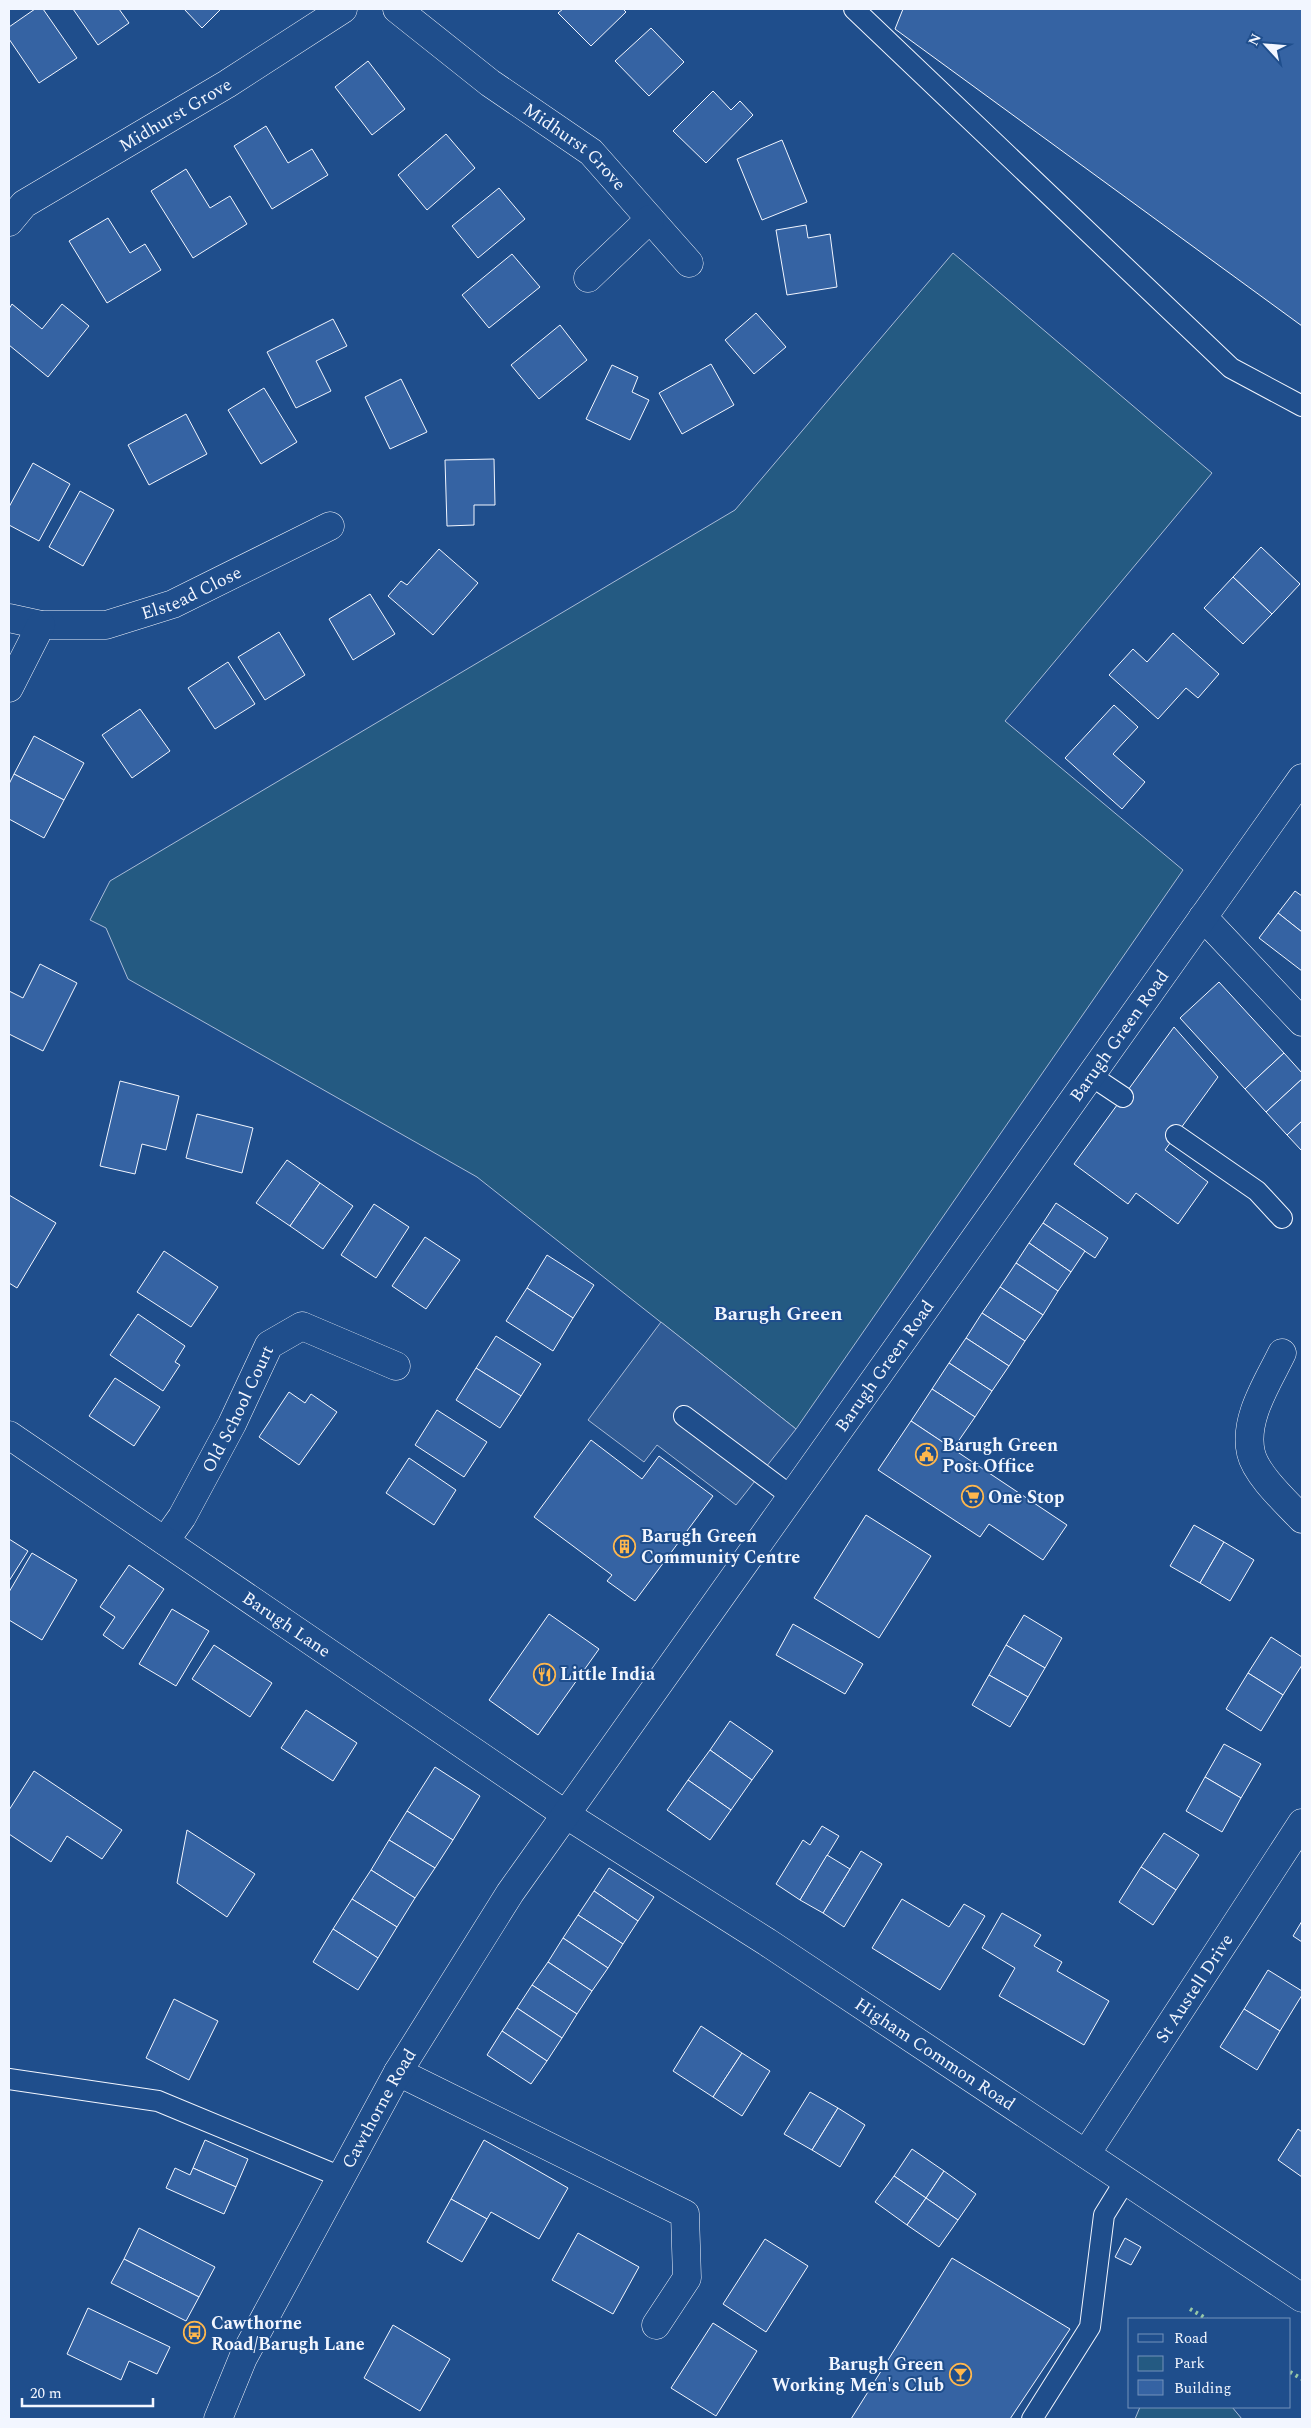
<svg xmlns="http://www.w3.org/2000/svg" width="1311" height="2428" font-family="Spectral,serif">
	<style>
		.green { fill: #245a82; stroke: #a8bbd7 }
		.parking { fill: #305b95; stroke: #a8bbd7 }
		.building { fill: #3563a3; stroke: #f2f6ff }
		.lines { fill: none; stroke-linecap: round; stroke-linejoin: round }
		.service-casing { stroke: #f2f6ff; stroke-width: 22 }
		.minor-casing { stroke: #f2f6ff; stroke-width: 29 }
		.tertiary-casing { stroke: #f2f6ff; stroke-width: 29 }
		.secondary-casing { stroke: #f2f6ff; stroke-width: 29 }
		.primary-casing { stroke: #f2f6ff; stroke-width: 29 }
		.service { stroke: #1f4e8c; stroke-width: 20 }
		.minor { stroke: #1f4e8c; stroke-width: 28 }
		.tertiary { stroke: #1f4e8c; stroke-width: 28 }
		.secondary { stroke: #1f4e8c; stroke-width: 28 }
		.primary { stroke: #1f4e8c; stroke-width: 28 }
		.hedge { stroke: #97c8a6; stroke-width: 4; stroke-dasharray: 2.5 4; stroke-linecap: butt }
		.labels { text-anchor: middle; stroke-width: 4; stroke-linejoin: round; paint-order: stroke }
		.street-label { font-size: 18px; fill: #f2f6ff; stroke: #1f4e8c }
		.poi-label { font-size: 18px; font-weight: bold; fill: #f2f6ff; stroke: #1f4e8c; text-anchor: start }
		.quarter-label { font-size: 20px; font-weight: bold; fill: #f2f6ff; stroke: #1f4e8c }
	</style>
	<rect width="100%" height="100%" fill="#1f4e8c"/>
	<g class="green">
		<path d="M953 253 1212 473 1005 721 1183 870 796 1429 477 1177 128 979 106 928 90 920 110 881 735 510Z"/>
		<path d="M1140 2407H1232L1242 2419H1135Z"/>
	</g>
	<path class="parking" d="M661 1322 796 1429 736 1505 657 1445 644 1462 588 1420Z"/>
	<g class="building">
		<path d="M35 9H43L77 58 39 83 9 39V27Z"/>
		<path d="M73 9H119L129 23 98 45Z"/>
		<path d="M184 9H221L202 28Z"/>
		<path d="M563 9H623L626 12 591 46 558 13Z"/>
		<path d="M903 9H1302V326L895 29Z"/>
		<path d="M651 28 684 62 649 96 615 61Z"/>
		<path d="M368 61 405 109 372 135 335 87Z"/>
		<path d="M713 91 731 110 740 101 753 115 706 163 673 131Z"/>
		<path d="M266 126 288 163 312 149 328 175 272 209 234 146Z"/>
		<path d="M446 134 475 168 427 210 398 175Z"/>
		<path d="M782 140 807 202 762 220 737 159Z"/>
		<path d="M186 169 210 208 230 196 247 224 193 258 151 191Z"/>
		<path d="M499 188 525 219 478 258 452 226Z"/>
		<path d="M108 218 130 253 145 244 161 270 107 303 69 241Z"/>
		<path d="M806 225 808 238 830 234 837 287 787 295 776 230Z"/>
		<path d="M512 254 540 287 489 328 462 295Z"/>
		<path d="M12 304 42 329 62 304 89 326 48 377 9 345V309Z"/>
		<path d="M756 313 786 347 754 374 725 340Z"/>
		<path d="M333 319 347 346 316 361 331 391 296 408 267 352Z"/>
		<path d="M560 325 587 360 539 399 511 365Z"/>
		<path d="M711 364 734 405 682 434 659 393Z"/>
		<path d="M612 365 638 377 632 392 649 400 630 440 586 419Z"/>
		<path d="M401 379 427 432 390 449 365 397Z"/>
		<path d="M264 388 297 442 261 464 228 410Z"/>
		<path d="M186 414 207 454 149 485 128 445Z"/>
		<path d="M494 459 495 505H474V525L447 526 445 460Z"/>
		<path d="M33 463 70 484 39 541 9 525V507Z"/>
		<path d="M80 491 114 510 83 566 49 547Z"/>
		<path d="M1261 547 1300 584 1272 614 1233 577Z"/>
		<path d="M439 549 478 583 433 635 388 596 401 581 407 585Z"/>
		<path d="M1233 577 1272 614 1243 644 1204 608Z"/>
		<path d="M370 594 395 634 353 660 329 619Z"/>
		<path d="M279 632 305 675 265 700 238 657Z"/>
		<path d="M1173 633 1219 674 1198 698 1186 688 1158 719 1109 675 1133 649 1147 662Z"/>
		<path d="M228 662 255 704 215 729 188 688Z"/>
		<path d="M1114 705 1138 727 1113 754 1145 782 1122 809 1065 758Z"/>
		<path d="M140 709 170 751 132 778 102 735Z"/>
		<path d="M34 736 84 763 64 800 14 774Z"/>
		<path d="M14 774 64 800 44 838 9 819V784Z"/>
		<path d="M1295 891 1302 896V932L1278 913Z"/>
		<path d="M1278 913 1302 932V971L1259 938Z"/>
		<path d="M40 964 77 983 43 1051 9 1034V991L23 998Z"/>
		<path d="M1219 982 1284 1053 1245 1089 1180 1018Z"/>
		<path d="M1174 1027 1218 1077 1165 1150 1208 1182 1178 1224 1136 1193 1128 1204 1074 1164Z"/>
		<path d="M1284 1053 1302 1073V1079L1266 1112 1245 1089Z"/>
		<path d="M1302 1079V1121L1287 1135 1266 1112Z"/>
		<path d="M120 1081 179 1096 166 1150 142 1144 135 1174 100 1166Z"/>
		<path d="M197 1114 253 1128 242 1173 186 1158Z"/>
		<path d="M1302 1121V1151L1287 1135Z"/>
		<path d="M287 1160 320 1183 290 1226 256 1203Z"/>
		<path d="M320 1183 353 1206 323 1249 290 1226Z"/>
		<path d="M9 1195 56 1223 17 1288 9 1283Z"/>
		<path d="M1056 1203 1108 1238 1095 1258 1043 1223Z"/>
		<path d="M374 1204 409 1227 376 1278 341 1255Z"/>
		<path d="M1043 1223 1085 1251 1071 1272 1029 1243Z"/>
		<path d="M425 1237 460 1260 426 1309 392 1286Z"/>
		<path d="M1029 1243 1071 1272 1058 1291 1016 1263Z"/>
		<path d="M164 1251 218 1287 191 1327 137 1292Z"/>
		<path d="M547 1255 594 1285 573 1318 527 1288Z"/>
		<path d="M1016 1263 1058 1291 1043 1315 1000 1287Z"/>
		<path d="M1000 1287 1043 1315 1025 1341 982 1313Z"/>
		<path d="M527 1288 573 1318 553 1351 506 1321Z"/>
		<path d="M982 1313 1025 1341 1009 1366 966 1338Z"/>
		<path d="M138 1314 185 1346 175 1362 180 1365 163 1391 110 1355Z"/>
		<path d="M496 1336 541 1364 521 1396 476 1368Z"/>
		<path d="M966 1338 1009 1366 992 1391 949 1363Z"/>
		<path d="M949 1363 992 1391 975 1417 932 1389Z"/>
		<path d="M476 1368 521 1396 500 1428 456 1400Z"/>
		<path d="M115 1378 160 1407 134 1446 89 1416Z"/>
		<path d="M932 1389 975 1417 953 1449 911 1421Z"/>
		<path d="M289 1392 305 1403 311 1394 337 1412 299 1465 259 1437Z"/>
		<path d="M437 1410 487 1442 464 1477 415 1445Z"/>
		<path d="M911 1421 1067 1525 1043 1560 989 1524 980 1537 878 1470Z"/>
		<path d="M591 1440 642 1479 659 1456 713 1496 635 1601 607 1581 612 1575 534 1517Z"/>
		<path d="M409 1458 456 1490 434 1525 386 1493Z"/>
		<path d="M866 1515 931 1556 879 1638 814 1598Z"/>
		<path d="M1194 1525 1224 1542 1200 1583 1170 1566Z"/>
		<path d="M9 1539 28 1551 9 1581Z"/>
		<path d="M1224 1542 1254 1560 1230 1601 1200 1583Z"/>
		<path d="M32 1553 77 1580 42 1640 9 1620V1592Z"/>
		<path d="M129 1565 164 1589 123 1649 103 1635 115 1617 100 1607Z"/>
		<path d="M172 1609 209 1631 176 1686 139 1664Z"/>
		<path d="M549 1614 599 1649 538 1735 489 1700Z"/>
		<path d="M1024 1615 1062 1638 1045 1668 1006 1645Z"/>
		<path d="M793 1624 863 1664 845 1694 776 1655Z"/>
		<path d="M1271 1637 1302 1657V1665L1283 1695 1248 1673Z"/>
		<path d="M214 1645 272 1683 250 1717 192 1679Z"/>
		<path d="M1006 1645 1045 1668 1028 1697 989 1675Z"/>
		<path d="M1248 1673 1283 1695 1261 1731 1226 1709Z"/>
		<path d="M989 1675 1028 1697 1010 1727 972 1705Z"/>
		<path d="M306 1710 357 1743 333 1781 281 1748Z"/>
		<path d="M730 1721 773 1751 752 1780 710 1750Z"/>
		<path d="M1224 1744 1261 1764 1241 1798 1205 1777Z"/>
		<path d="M710 1750 752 1780 731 1810 688 1780Z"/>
		<path d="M435 1767 480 1796 453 1840 407 1811Z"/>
		<path d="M34 1771 122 1830 102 1859 67 1836 51 1862 9 1834V1810Z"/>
		<path d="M1205 1777 1241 1798 1222 1832 1186 1811Z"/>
		<path d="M688 1780 731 1810 710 1840 667 1810Z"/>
		<path d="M407 1811 453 1840 435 1868 389 1840Z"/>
		<path d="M822 1826 839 1836 800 1900 776 1884 803 1840 810 1845Z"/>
		<path d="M187 1830 255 1874 227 1917 177 1883Z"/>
		<path d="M1164 1833 1199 1855 1176 1890 1141 1867Z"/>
		<path d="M389 1840 435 1868 415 1898 371 1870Z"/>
		<path d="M861 1851 882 1864 844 1927 823 1913Z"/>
		<path d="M827 1855 850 1869 823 1913 800 1900Z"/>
		<path d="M1141 1867 1176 1890 1153 1925 1119 1902Z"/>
		<path d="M609 1868 654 1897 638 1921 594 1891Z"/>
		<path d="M371 1870 415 1898 397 1927 352 1899Z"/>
		<path d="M594 1891 638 1921 623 1944 578 1915Z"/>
		<path d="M352 1899 397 1927 378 1958 333 1929Z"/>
		<path d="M902 1899 949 1927 964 1904 985 1916 940 1990 872 1948Z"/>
		<path d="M1002 1913 1041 1935 1034 1946 1062 1962 1057 1971 1109 2001 1084 2045 999 1996 1015 1968 982 1948Z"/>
		<path d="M578 1915 623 1944 608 1968 563 1938Z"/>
		<path d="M1302 1921V1942L1293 1936Z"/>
		<path d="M333 1929 378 1958 358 1990 313 1962Z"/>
		<path d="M563 1938 608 1968 592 1991 548 1962Z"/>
		<path d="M548 1962 592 1991 577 2014 532 1985Z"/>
		<path d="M1268 1970 1302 1991V1995L1280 2031 1244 2009Z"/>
		<path d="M532 1985 577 2014 562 2038 517 2008Z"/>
		<path d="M174 1999 218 2021 189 2080 146 2058Z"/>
		<path d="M517 2008 562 2038 547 2061 502 2031Z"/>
		<path d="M1244 2009 1280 2031 1257 2070 1220 2047Z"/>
		<path d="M701 2026 742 2053 713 2097 673 2071Z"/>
		<path d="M502 2031 547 2061 531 2084 487 2055Z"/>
		<path d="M742 2053 770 2071 742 2116 713 2097Z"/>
		<path d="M810 2092 838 2108 812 2150 784 2134Z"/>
		<path d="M838 2108 865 2125 840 2167 812 2150Z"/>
		<path d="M1298 2129 1302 2132V2177L1278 2160Z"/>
		<path d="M205 2140 248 2159 236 2187 193 2168Z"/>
		<path d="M484 2140 568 2188 539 2239 491 2212 487 2219 451 2199Z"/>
		<path d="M912 2149 944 2171 926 2198 894 2176Z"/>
		<path d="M175 2168 190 2175 193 2168 236 2187 224 2214 166 2188Z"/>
		<path d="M944 2171 976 2194 958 2220 926 2198Z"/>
		<path d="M894 2176 926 2198 907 2225 875 2202Z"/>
		<path d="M926 2198 958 2220 939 2247 907 2225Z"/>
		<path d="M451 2199 487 2219 462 2262 427 2242Z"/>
		<path d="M139 2228 215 2267 199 2297 124 2259Z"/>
		<path d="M578 2233 639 2267 613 2314 552 2280Z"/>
		<path d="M1125 2238 1141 2247 1131 2265 1115 2257Z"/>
		<path d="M765 2239 808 2266 766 2332 723 2304Z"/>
		<path d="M952 2258 1070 2329 1010 2419H851Z"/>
		<path d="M124 2259 199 2297 186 2321 111 2283Z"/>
		<path d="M88 2308 170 2347 157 2374 129 2361 121 2380 67 2354Z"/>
		<path d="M713 2323 757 2351 716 2416 671 2388Z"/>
		<path d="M393 2325 450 2359 420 2411 364 2378Z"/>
	</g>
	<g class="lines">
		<defs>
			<g id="service">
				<path d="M854 9 1231 368 1302 406"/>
				<path d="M1090 1075 1123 1097"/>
				<path d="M1176 1135 1257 1191 1282 1218"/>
				<path d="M684 1416 791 1496"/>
				<path d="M9 2079 158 2101 341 2177"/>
				<path d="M1032 2419 1090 2327 1104 2215 1125 2181"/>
			</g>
			<g id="minor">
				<path id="s1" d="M397 9 490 83 591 152 689 263"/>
				<path id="s2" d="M9 222 24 204 227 84 343 9"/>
				<path d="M588 278 650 219"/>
				<path id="s3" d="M9 618 41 625H106L173 604 330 526"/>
				<path d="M9 688 41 625"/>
				<path d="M1203 917 1302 1022"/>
				<path d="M1282 1353C1268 1382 1243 1419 1251 1453 1256 1475 1287 1503 1302 1519"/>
				<path id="s4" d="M165 1541 182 1517 232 1424 269 1345 302 1326 396 1366"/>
				<path d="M398 2072 685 2214 687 2278 656 2325"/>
				<path id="s5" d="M1086 2154 1302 1823"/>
			</g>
			<g id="tertiary">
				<path id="s6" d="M565 1814 767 1942 1302 2298"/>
			</g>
			<g id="secondary">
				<path id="s7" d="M9 1435 565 1814"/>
			</g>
			<g id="primary">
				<path id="s8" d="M218 2419 243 2358 398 2072 510 1893 1302 778"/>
			</g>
		</defs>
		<use href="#service" class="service-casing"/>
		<use href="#minor" class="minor-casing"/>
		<use href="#tertiary" class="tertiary-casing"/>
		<use href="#secondary" class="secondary-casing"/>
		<use href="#primary" class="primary-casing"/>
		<use href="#service" class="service"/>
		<use href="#minor" class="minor"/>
		<use href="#tertiary" class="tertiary"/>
		<use href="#secondary" class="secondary"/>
		<use href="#primary" class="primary"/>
		<g class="hedge">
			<path d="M1190 2309 1207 2319"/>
			<path d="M1290 2372 1302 2379"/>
		</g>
	</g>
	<defs>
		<symbol id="civic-ring" viewBox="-11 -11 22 22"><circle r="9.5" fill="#1f4e8c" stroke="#ffb74d" stroke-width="1.5"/><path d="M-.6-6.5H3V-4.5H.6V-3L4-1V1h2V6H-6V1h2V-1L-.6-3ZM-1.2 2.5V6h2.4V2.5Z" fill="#ffb74d"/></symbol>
		<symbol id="supermarket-ring" viewBox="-11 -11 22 22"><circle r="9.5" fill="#1f4e8c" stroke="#ffb74d" stroke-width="1.5"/><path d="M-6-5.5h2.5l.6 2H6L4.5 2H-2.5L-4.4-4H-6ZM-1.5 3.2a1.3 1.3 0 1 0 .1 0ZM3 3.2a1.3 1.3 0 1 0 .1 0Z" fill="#ffb74d"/></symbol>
		<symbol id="building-ring" viewBox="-11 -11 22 22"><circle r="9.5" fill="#1f4e8c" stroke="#ffb74d" stroke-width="1.5"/><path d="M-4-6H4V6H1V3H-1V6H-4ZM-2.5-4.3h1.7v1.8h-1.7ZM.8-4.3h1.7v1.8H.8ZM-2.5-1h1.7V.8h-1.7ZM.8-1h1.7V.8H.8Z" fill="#ffb74d"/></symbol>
		<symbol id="restaurant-ring" viewBox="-11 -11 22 22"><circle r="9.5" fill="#1f4e8c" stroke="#ffb74d" stroke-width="1.5"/><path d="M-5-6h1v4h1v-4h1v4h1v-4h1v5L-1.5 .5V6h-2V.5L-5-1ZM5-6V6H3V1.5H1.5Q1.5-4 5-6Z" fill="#ffb74d"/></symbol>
		<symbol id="bus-ring" viewBox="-11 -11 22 22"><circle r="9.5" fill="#1f4e8c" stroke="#ffb74d" stroke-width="1.5"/><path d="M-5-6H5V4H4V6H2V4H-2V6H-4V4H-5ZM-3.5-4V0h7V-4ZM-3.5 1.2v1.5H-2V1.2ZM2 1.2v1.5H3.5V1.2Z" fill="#ffb74d"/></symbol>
		<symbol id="bar-ring" viewBox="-11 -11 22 22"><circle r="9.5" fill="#1f4e8c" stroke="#ffb74d" stroke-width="1.5"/><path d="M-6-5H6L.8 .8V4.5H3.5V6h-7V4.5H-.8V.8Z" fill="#ffb74d"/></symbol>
	</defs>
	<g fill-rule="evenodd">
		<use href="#civic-ring" x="914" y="1442" width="25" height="25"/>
		<use href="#supermarket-ring" x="960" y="1484" width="25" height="25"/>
		<use href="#building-ring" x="612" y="1534" width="25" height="25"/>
		<use href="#restaurant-ring" x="532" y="1662" width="25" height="25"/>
		<use href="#bus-ring" x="182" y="2320" width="25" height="25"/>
		<use href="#bar-ring" x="948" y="2362" width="25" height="25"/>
	</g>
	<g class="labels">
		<g class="street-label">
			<text dy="6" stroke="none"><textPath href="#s2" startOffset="199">Midhurst Grove</textPath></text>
			<text dy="6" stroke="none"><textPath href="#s1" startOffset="225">Midhurst Grove</textPath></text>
			<text dy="6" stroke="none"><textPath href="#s3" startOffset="189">Elstead Close</textPath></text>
			<text dy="6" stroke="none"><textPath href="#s8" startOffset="1654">Barugh Green Road</textPath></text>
			<text dy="6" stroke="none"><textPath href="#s8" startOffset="1249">Barugh Green Road</textPath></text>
			<text dy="6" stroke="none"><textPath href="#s4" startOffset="151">Old School Court</textPath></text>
			<text dy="6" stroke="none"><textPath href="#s7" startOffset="336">Barugh Lane</textPath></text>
			<text dy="6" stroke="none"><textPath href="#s5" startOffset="198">St Austell Drive</textPath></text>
			<text dy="6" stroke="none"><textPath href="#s6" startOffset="441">Higham Common Road</textPath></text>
			<text dy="6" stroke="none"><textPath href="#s8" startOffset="350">Cawthorne Road</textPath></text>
		</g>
		<g class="poi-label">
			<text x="942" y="1451">Barugh Green<tspan x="942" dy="21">Post Office</tspan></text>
			<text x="988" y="1503">One Stop</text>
			<text x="641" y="1542">Barugh Green<tspan x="641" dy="21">Community Centre</tspan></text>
			<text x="560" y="1680">Little India</text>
			<text x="211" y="2329">Cawthorne<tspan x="211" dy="21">Road/Barugh Lane</tspan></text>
			<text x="944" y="2370" text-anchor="end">Barugh Green<tspan x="944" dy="21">Working Men's Club</tspan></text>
		</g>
		<g class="quarter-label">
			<text x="778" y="1320">Barugh Green</text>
		</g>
	</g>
	<rect width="1311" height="2428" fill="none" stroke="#f2f6ff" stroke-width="20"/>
	<rect x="1128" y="2318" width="162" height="90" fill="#1f4e8c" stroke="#7391ba"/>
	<rect x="1138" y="2334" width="25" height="8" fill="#1f4e8c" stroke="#7391ba"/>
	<text x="1174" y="2343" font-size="15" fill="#f2f6ff">Road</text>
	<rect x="1138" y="2356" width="25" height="15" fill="#245a82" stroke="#7391ba"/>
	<text x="1174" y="2368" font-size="15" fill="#f2f6ff">Park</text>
	<rect x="1138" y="2380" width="25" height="15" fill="#3563a3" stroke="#7391ba"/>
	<text x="1174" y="2393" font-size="15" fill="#f2f6ff">Building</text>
	<g transform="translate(1266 45) rotate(296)" stroke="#1f4e8c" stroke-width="4" paint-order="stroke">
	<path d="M0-4L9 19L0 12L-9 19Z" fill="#f2f6ff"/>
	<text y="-8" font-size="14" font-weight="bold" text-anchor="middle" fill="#f2f6ff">N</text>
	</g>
	<path d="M22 2398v8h131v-8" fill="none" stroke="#f2f6ff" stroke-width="2.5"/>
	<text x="30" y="2398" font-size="15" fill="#f2f6ff" stroke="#1f4e8c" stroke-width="4" paint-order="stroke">20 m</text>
</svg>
